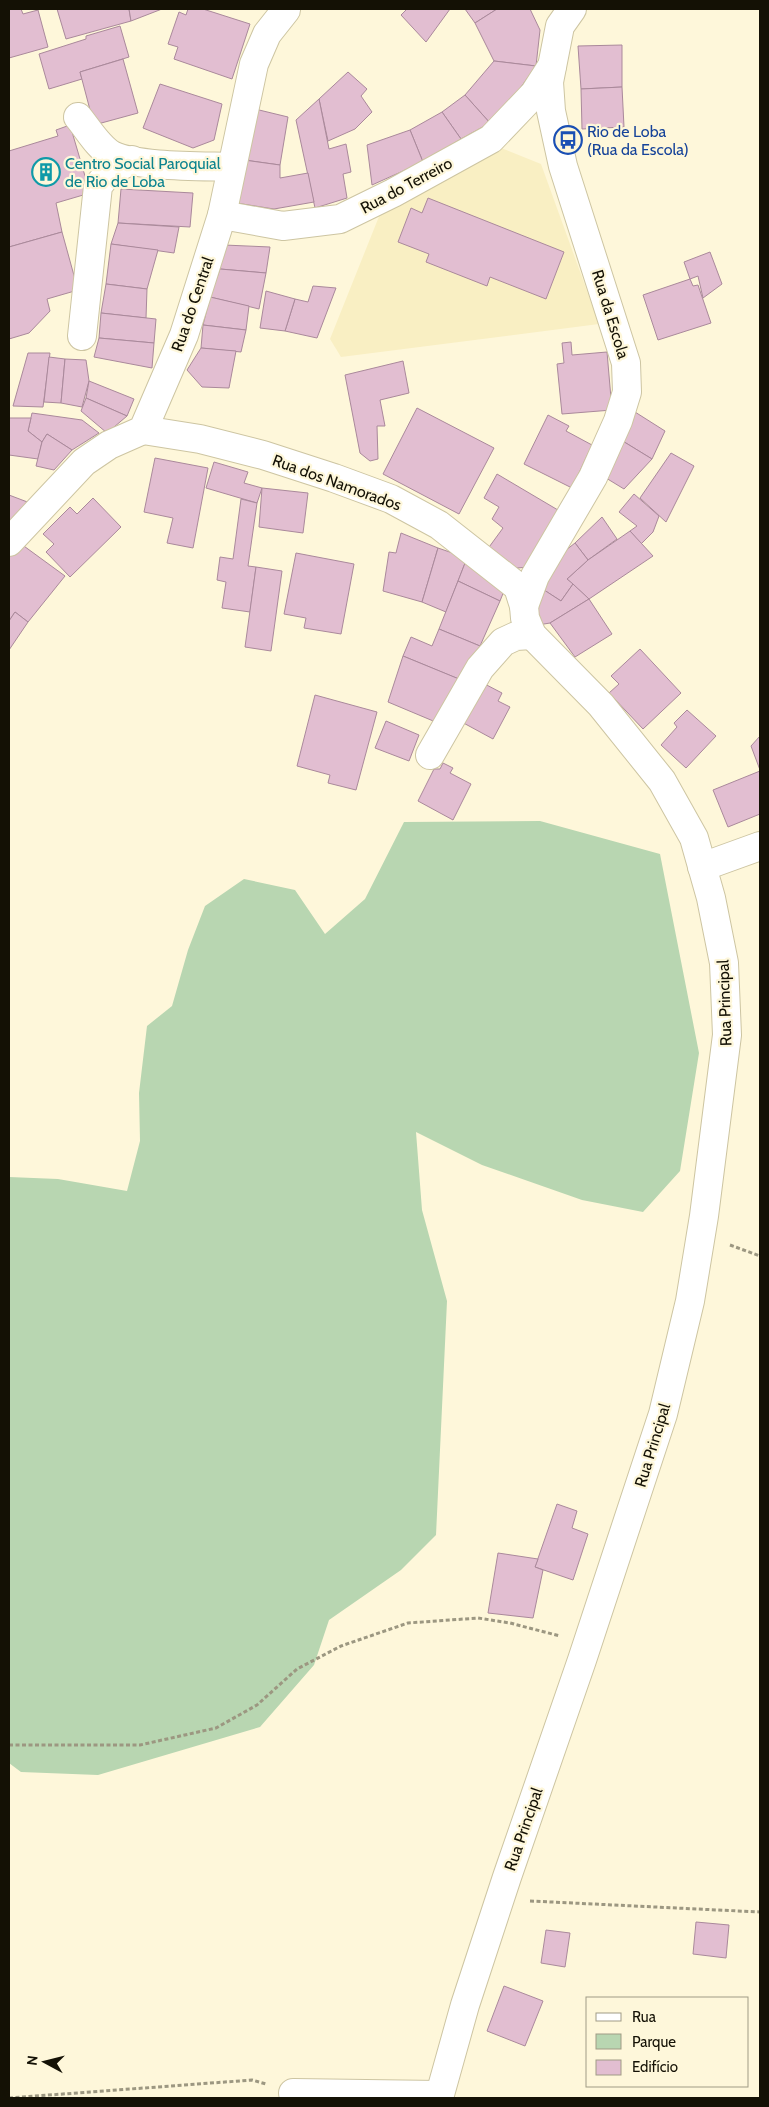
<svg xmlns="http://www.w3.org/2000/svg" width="769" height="2107" font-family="Cabin,sans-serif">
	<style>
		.built { fill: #f9efc3 }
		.green { fill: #b8d6b1 }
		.building { fill: #e2bed1; stroke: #aa899b }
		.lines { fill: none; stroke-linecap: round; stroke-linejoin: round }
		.minor-casing { stroke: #cdc5a2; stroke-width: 30 }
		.path { stroke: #9c9781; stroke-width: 3; stroke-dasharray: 4 2.5; stroke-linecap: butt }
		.minor { stroke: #fff; stroke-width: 28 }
		.labels { text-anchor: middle; stroke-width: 4.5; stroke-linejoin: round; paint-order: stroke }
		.transit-label { font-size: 16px; fill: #164399; stroke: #fef7da; text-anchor: start }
		.culture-label { font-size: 16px; fill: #0d838f; stroke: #fef7da; text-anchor: start }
		.street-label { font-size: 16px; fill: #141105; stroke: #fef7da }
	</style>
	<rect width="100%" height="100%" fill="#fef7da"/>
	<path class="built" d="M491 144 541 164 599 324 341 357 330 339 382 209Z"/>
	<path class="green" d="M540 821 660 854 699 1053 680 1171 643 1212 582 1200 482 1165 416 1132 422 1210 447 1301 436 1535 401 1570 329 1620 314 1665 260 1727 98 1775 21 1772 9 1763V1177L58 1179 127 1191 140 1141 139 1093 147 1026 172 1006 188 950 205 906 244 879 295 890 325 934 365 899 404 822Z"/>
	<g class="building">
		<path d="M9 9H21L23 14 38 10 48 47 9 58Z"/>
		<path d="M57 9H129L131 21 66 39Z"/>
		<path d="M129 9H162L131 21Z"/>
		<path d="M188 9H203L250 24 232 79 174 59 178 47 168 44 179 12 186 15Z"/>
		<path d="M407 9H450L426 42 401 15Z"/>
		<path d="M465 9H497L475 23Z"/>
		<path d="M497 9H530L540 30 536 66 494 61 475 23Z"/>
		<path d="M120 26 129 57 80 72 82 79 49 89 39 54 86 39V36Z"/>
		<path d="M622 45V87L581 89 578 46Z"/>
		<path d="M123 59 138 113 94 125 80 72Z"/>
		<path d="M494 61 536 66 516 94 490 123 465 95Z"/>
		<path d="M348 72 367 89 361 96 372 112 355 129 328 141 319 99Z"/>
		<path d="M160 84 222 104 214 140 193 148 143 128Z"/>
		<path d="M622 87 624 127 582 129 581 89Z"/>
		<path d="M465 95 490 123 461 139 442 112Z"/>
		<path d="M319 99 329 149 346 144 351 172 343 174 347 198 315 208 296 120Z"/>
		<path d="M255 109 288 117 280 165 244 160Z"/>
		<path d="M442 112 461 139 423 162 410 130Z"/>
		<path d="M70 125 90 193 56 203 62 232 9 247V151L58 136 56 130Z"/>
		<path d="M410 130 423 162 372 185 367 145Z"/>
		<path d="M244 160 280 165V178L308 173 314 202 274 209 236 203Z"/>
		<path d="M121 189 193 193 190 227 118 223Z"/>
		<path d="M428 198 564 252 546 299 490 277 487 286 426 262 429 254 398 242 411 208 422 213Z"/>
		<path d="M118 223 179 227 174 253 111 244Z"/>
		<path d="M62 232 78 290 47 299 50 311 29 333 9 339V247Z"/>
		<path d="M111 244 158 250 147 289 106 284Z"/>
		<path d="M224 245 270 247 266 273 220 269Z"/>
		<path d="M710 252 722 284 703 298 698 276 690 279 684 262Z"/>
		<path d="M220 269 266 273 259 309 210 297Z"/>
		<path d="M690 279 693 286 698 285 711 323 658 340 643 295Z"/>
		<path d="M106 284 147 289 146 318 101 313Z"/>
		<path d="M313 286 336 288 317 338 285 331 295 299 308 302Z"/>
		<path d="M266 291 295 299 285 331 260 328Z"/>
		<path d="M210 297 249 306 246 330 203 325Z"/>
		<path d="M101 313 156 319 154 343 99 338Z"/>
		<path d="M203 325 246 330 241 352 201 348Z"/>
		<path d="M99 338 154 343 152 368 94 357Z"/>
		<path d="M571 342 572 355 607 352 612 410 562 414 557 364 564 363 562 343Z"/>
		<path d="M201 348 236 351 229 388 202 387 187 370Z"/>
		<path d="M28 353H50L43 407 13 406Z"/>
		<path d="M49 357 65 359 61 403 44 402Z"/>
		<path d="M65 359 86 360 89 381 82 407 61 403Z"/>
		<path d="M403 361 409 393 380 400 385 426H377L378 459 370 461 360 453 345 375Z"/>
		<path d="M89 381 134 399 127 416 86 398Z"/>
		<path d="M86 398 127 416 107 433 81 411Z"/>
		<path d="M417 408 494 448 459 514 383 474Z"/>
		<path d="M635 412 665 431 652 459 621 440Z"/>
		<path d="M32 413 82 420 99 433 72 450 47 434 42 442 28 431Z"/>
		<path d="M548 415 569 426 566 431 592 445 572 488 524 464Z"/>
		<path d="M9 418H31L28 431 42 442 38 459 9 455Z"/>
		<path d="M47 434 72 450 54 470 36 466 42 442Z"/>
		<path d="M621 440 652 459 624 489 606 478Z"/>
		<path d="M671 453 694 466 666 522 640 498Z"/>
		<path d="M155 458 208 468 193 548 167 543 173 518 144 512Z"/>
		<path d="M214 462 248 472 244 483 262 488 257 503 206 488Z"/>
		<path d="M497 474 563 513 528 567 507 569 484 554 503 528 492 519 499 507 484 498Z"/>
		<path d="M262 488 308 493 303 533 259 527Z"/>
		<path d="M634 494 659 516 653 532 641 544 630 531 637 526 619 512Z"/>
		<path d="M9 495 30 503 9 529Z"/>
		<path d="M93 498 121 527 70 577 46 552 54 544 43 534 70 507 77 514Z"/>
		<path d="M241 499 257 503 248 566 256 567 250 612 222 608 226 582 217 580 220 557 233 559Z"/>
		<path d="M602 517 617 539 588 560 575 543Z"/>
		<path d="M630 531 653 556 589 599 567 579 588 560Z"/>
		<path d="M401 533 438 548 422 602 383 591 389 552 396 553Z"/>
		<path d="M17 541 65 576 28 622 15 612 9 621V548Z"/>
		<path d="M575 543 588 560 567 579 573 584 561 601 541 588 556 558Z"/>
		<path d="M438 548 467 558 446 612 422 602Z"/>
		<path d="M296 553 354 564 341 634 304 628 306 618 284 614Z"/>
		<path d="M467 558 506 586 500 601 458 581Z"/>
		<path d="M256 567 282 571 271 651 245 647Z"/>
		<path d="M458 581 500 601 480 646 439 629Z"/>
		<path d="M573 584 589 599 550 623 538 625 535 603 541 588 561 601Z"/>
		<path d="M589 599 612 634 575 657 550 623Z"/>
		<path d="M15 612 28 622 9 650V621Z"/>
		<path d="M439 629 480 646 466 682 403 656 411 637 432 646Z"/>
		<path d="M640 649 681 693 643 729 609 693 619 684 611 676Z"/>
		<path d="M403 656 459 679 438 723 388 702Z"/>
		<path d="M479 681 502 693 498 701 510 707 493 739 458 720Z"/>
		<path d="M315 695 377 712 356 790 328 783 330 775 297 766Z"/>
		<path d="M687 710 716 736 686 768 661 745 677 727 674 723Z"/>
		<path d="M386 721 419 735 409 761 375 748Z"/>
		<path d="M760 736V770L751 746Z"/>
		<path d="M443 763 453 768 450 773 471 784 453 820 418 801 434 769H440Z"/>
		<path d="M760 771V814L728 827 713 790Z"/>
		<path d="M557 1504 577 1511 572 1528 588 1534 573 1580 535 1567Z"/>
		<path d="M498 1553 538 1559 535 1567 543 1570 533 1618 488 1613Z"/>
		<path d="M696 1922 729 1925 726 1958 693 1954Z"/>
		<path d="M546 1930 570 1933 565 1967 541 1963Z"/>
		<path d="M504 1986 543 2001 525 2046 487 2031Z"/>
	</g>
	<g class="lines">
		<defs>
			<g id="minor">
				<path d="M78 117C88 129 98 147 112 155 136 167 202 166 231 167"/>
				<path d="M222 215 283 226 340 219 393 193 491 139 534 94 552 66"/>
				<path d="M82 336 98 186 109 172 132 160"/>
				<path d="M143 430 200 439 263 455 334 478 391 499 439 525 518 587 524 606 525 618 532 635 601 705 662 781 694 838 711 898 724 963 727 1035 704 1216 690 1301 663 1414 582 1660 507 1877 465 2005 439 2098"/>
				<path d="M9 542 84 462 109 445 143 430 184 335 222 215 254 64 267 34 286 10"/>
				<path d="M524 606 535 576 593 477 618 421 627 392 626 363 563 166 551 111 549 82 560 26 572 9"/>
				<path d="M430 755 480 668 503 642 516 636 532 635"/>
				<path d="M702 867 760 846"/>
				<path d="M293 2093 439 2095"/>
			</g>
		</defs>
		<use href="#minor" class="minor-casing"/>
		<g class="path">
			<path d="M730 1245 760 1256"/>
			<path d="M9 1745H140L216 1728 257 1705 297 1669 341 1646 408 1623 478 1618 510 1623 560 1636"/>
			<path d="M530 1901 760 1912"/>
			<path d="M9 2098 252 2080 266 2084"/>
		</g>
		<use href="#minor" class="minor"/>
	</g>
	<defs>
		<symbol id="bus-ring" viewBox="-11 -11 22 22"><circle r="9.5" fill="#fef7da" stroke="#1a4fb4" stroke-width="1.5"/><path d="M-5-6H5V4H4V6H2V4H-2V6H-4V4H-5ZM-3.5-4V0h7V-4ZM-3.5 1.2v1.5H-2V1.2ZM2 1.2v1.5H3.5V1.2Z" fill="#1a4fb4"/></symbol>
		<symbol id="building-ring" viewBox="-11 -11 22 22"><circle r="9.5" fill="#fef7da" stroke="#0f9aa8" stroke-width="1.5"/><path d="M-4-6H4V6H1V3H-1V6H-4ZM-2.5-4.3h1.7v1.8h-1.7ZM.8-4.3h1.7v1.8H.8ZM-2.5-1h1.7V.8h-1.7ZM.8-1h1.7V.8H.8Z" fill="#0f9aa8"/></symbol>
	</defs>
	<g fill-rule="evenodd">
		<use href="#bus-ring" x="552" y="124" width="32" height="32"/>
		<use href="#building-ring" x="30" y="156" width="32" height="32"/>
	</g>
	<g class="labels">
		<g class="transit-label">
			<text x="587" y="137">Rio de Loba<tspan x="587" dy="18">(Rua da Escola)</tspan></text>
		</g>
		<g class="culture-label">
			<text x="65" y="169">Centro Social Paroquial<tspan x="65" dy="18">de Rio de Loba</tspan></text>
		</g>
		<g class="street-label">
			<text transform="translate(406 185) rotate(-28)" y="6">Rua do Terreiro</text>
			<text transform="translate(192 304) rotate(-71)" y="6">Rua do Central</text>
			<text transform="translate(611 314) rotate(73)" y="6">Rua da Escola</text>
			<text transform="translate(337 482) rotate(20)" y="6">Rua dos Namorados</text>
			<text transform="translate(724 1003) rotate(-92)" y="6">Rua Principal</text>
			<text transform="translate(652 1445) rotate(-73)" y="6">Rua Principal</text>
			<text transform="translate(523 1829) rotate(-71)" y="6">Rua Principal</text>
		</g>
	</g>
	<rect width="769" height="2107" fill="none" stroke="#141105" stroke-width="20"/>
	<rect x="586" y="1997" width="162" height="90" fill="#fef7da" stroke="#a09b85"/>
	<rect x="596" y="2013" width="25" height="8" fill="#ffffff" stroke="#a09b85"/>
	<text x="632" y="2022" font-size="15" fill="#141105">Rua</text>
	<rect x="596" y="2034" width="25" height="15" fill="#b8d6b1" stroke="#a09b85"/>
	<text x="632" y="2047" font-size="15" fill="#141105">Parque</text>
	<rect x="596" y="2060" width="25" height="15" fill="#e2bed1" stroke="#a09b85"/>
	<text x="632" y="2072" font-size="15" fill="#141105">Edifício</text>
	<g transform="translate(45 2062) rotate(277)" stroke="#fef7da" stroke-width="4" paint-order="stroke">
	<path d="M0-4L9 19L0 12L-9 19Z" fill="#141105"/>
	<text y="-8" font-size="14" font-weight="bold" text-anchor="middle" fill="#141105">N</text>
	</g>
</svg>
